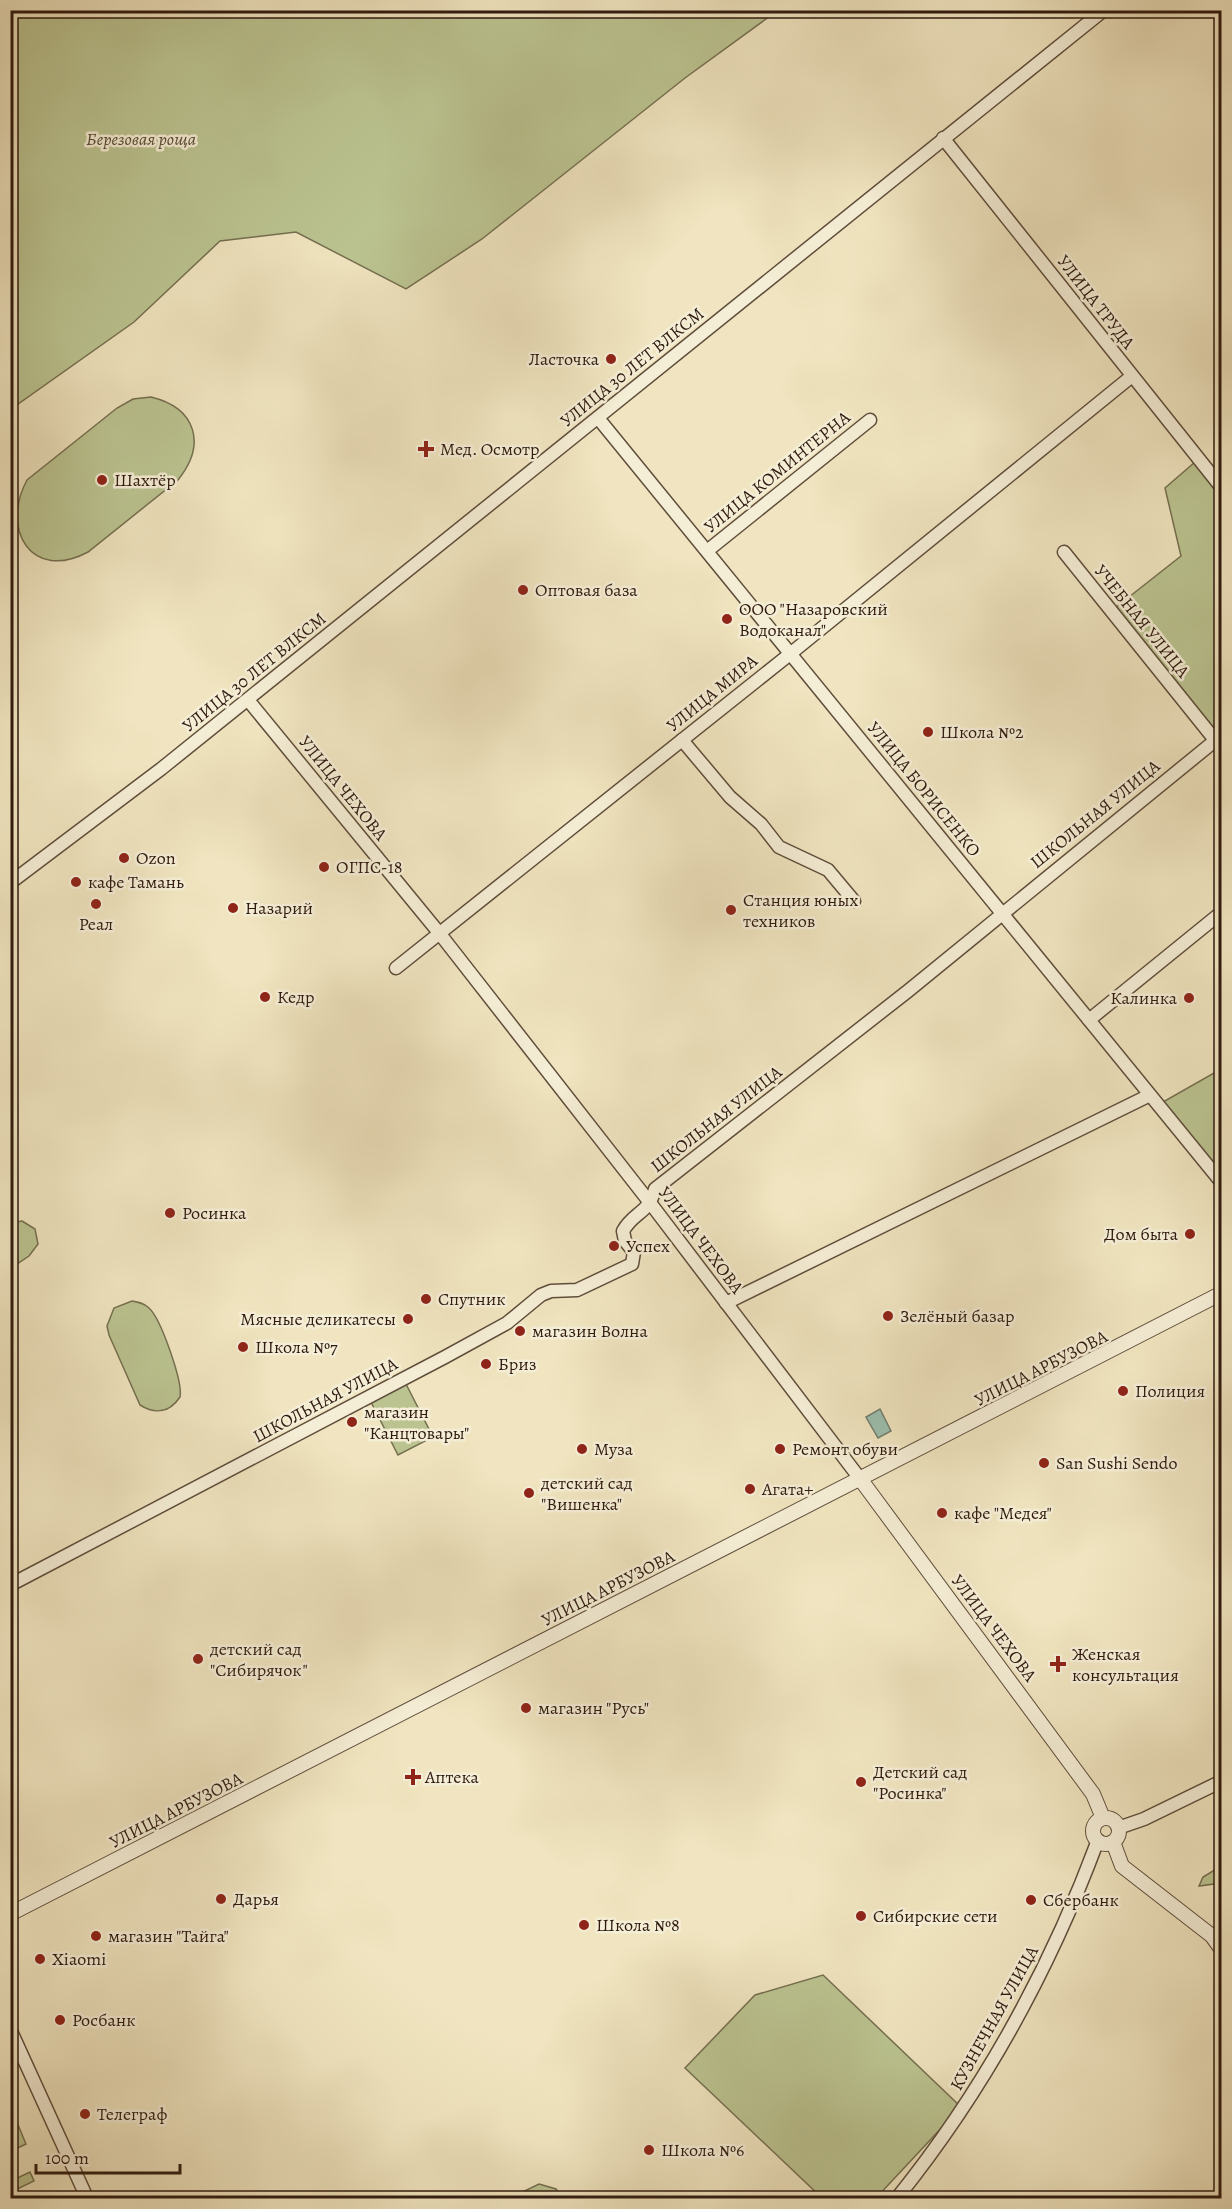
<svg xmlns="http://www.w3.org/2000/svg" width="1232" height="2209" font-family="Alegreya,serif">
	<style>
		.green { fill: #bbc491; stroke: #756f50; stroke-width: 1.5 }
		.water { fill: #9bbfaf; stroke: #707d6f; stroke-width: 1.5 }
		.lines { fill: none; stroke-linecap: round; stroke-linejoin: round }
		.minor-casing { stroke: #5f4d3b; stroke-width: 15 }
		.tertiary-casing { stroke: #5f4d3b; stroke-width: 16 }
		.minor { stroke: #f5eed6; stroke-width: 12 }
		.tertiary { stroke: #f5eed6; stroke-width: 14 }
		.poi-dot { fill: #8f2418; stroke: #f5eed6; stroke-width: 2 }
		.labels { text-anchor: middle; stroke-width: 5; stroke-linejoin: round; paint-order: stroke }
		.park-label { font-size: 18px; font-style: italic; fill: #594d36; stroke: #f5eed6 }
		.street-label { font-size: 18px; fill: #2f1a0f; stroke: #f5eed6 }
		.poi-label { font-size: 18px; fill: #2f1a0f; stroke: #f5eed6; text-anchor: start }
	</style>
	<rect width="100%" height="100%" fill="#f0e5c0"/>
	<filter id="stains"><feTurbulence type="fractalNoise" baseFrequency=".00333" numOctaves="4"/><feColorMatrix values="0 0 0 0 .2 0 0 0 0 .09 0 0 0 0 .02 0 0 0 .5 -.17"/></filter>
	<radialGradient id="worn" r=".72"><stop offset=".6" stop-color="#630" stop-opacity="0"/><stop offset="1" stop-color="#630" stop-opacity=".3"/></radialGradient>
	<g class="green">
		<path d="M11 10H777V11L685 78 482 239 406 289 296 232 220 241 134 322 11 409Z"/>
		<path d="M151 397C196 408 207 444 178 480L88 552C32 582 0 530 27 480L117 408 133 399Z"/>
		<path d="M1195 462 1221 496V729L1216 733 1115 608 1181 556 1165 488Z"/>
		<path d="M1221 1069V1174L1163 1102Z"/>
		<path d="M22 1221 35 1229 38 1244 29 1256 11 1268V1223Z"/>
		<path d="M132 1301C138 1302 144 1303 149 1308 161 1319 183 1382 180 1397 170 1412 156 1415 140 1405L109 1335 107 1326 114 1308Z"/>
		<path d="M406 1384 433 1437 398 1455 371 1402Z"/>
		<path d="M1221 1866V1883L1199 1886 1203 1877Z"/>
		<path d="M823 1975 961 2107 876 2198H822L685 2068 755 1995Z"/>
		<path d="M11 2108 26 2144 11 2151H10Z"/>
		<path d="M30 2172 34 2181 11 2192V2181Z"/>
		<path d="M539 2184 556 2189 563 2198H510Z"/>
	</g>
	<path class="water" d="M880 1409 891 1431 878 1438 866 1417Z"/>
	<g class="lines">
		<defs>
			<g id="minor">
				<path d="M943 138 1222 488"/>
				<path d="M598 418 1222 1183"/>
				<path d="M707 551 870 420"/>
				<path d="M1064 552 1215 740"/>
				<path d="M248 700 440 934 651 1204 861 1480"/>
				<path d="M682 740 730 797 761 824 779 847 828 870 854 901"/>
				<path d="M10 883 161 769 1104 10"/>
				<path d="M396 968 790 654 1132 376"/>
				<path d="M1089 1020 1222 912"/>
				<path d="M726 1303 1150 1095"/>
				<path d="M10 1585 445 1357 507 1323 541 1295 551 1291 577 1290 632 1264 634 1252 625 1241 623 1231C634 1211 648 1215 655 1189L908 991 1222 735"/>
				<path d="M1118 1828 1144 1819 1222 1781"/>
				<path d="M10 2029 87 2198"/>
				<path d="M897 2198C983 2091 1050 1969 1098 1840"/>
			</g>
			<g id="tertiary">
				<path d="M861 1480 1093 1794 1103 1818"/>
				<circle cx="1106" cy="1831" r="13"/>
				<path d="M1113 1842 1122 1866 1212 1936 1222 1950"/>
				<path d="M10 1914 1222 1293"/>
			</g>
		</defs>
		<use href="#minor" class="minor-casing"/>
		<use href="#tertiary" class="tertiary-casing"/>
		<use href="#minor" class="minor"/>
		<use href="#tertiary" class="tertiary"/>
	</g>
	<g class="poi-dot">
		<circle cx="611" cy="359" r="6"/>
		<path d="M423 440h6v6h6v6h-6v6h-6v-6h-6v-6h6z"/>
		<circle cx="102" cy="480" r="6"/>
		<circle cx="523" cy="590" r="6"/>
		<circle cx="727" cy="619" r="6"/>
		<circle cx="928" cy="732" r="6"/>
		<circle cx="124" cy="858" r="6"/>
		<circle cx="324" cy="867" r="6"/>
		<circle cx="76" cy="882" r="6"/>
		<circle cx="96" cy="904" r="6"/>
		<circle cx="233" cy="908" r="6"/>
		<circle cx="731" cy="910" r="6"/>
		<circle cx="265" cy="997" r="6"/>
		<circle cx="1189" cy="998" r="6"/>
		<circle cx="170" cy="1213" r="6"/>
		<circle cx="1190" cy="1234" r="6"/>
		<circle cx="614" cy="1246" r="6"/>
		<circle cx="426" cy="1299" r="6"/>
		<circle cx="888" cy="1316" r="6"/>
		<circle cx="408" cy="1319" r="6"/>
		<circle cx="520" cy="1331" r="6"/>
		<circle cx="243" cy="1347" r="6"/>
		<circle cx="486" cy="1364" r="6"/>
		<circle cx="1123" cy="1391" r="6"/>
		<circle cx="352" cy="1422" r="6"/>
		<circle cx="582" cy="1449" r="6"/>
		<circle cx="780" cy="1449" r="6"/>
		<circle cx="1044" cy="1463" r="6"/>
		<circle cx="750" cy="1489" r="6"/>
		<circle cx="529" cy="1493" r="6"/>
		<circle cx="942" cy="1513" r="6"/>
		<circle cx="198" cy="1659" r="6"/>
		<path d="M1055 1655h6v6h6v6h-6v6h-6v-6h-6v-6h6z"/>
		<circle cx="526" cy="1708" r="6"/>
		<path d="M410 1768h6v6h6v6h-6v6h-6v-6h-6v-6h6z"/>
		<circle cx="861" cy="1782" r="6"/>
		<circle cx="221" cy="1899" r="6"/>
		<circle cx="1031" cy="1900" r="6"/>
		<circle cx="861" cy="1916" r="6"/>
		<circle cx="584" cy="1925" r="6"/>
		<circle cx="96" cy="1936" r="6"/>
		<circle cx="40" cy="1959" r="6"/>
		<circle cx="60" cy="2020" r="6"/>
		<circle cx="85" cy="2114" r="6"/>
		<circle cx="649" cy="2150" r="6"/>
	</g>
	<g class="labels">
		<g class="park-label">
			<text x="141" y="145">Березовая роща</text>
		</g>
		<g class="street-label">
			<text transform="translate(1096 302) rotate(52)" y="6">УЛИЦА ТРУДА</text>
			<text transform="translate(632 367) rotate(-39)" y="6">УЛИЦА 30 ЛЕТ ВЛКСМ</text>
			<text transform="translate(777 472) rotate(-39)" y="6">УЛИЦА КОМИНТЕРНА</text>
			<text transform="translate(1142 621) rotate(51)" y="6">УЧЕБНАЯ УЛИЦА</text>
			<text transform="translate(254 672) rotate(-39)" y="6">УЛИЦА 30 ЛЕТ ВЛКСМ</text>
			<text transform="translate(712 693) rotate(-39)" y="6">УЛИЦА МИРА</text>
			<text transform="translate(343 788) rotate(51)" y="6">УЛИЦА ЧЕХОВА</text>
			<text transform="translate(924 789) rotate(51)" y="6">УЛИЦА БОРИСЕНКО</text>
			<text transform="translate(1095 814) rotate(-39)" y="6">ШКОЛЬНАЯ УЛИЦА</text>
			<text transform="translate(716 1119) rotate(-38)" y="6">ШКОЛЬНАЯ УЛИЦА</text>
			<text transform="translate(701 1240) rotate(53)" y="6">УЛИЦА ЧЕХОВА</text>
			<text transform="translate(1041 1368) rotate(-27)" y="6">УЛИЦА АРБУЗОВА</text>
			<text transform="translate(325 1400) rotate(-28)" y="6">ШКОЛЬНАЯ УЛИЦА</text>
			<text transform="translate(608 1588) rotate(-27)" y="6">УЛИЦА АРБУЗОВА</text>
			<text transform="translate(994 1628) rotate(53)" y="6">УЛИЦА ЧЕХОВА</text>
			<text transform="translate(176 1810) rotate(-27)" y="6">УЛИЦА АРБУЗОВА</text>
			<text transform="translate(994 2018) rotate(-61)" y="6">КУЗНЕЧНАЯ УЛИЦА</text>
		</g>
		<g class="poi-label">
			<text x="599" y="365" text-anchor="end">Ласточка</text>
			<text x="440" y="455">Мед. Осмотр</text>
			<text x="114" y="486">Шахтёр</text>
			<text x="535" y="596">Оптовая база</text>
			<text x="739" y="615">ООО "Назаровский<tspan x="739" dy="21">Водоканал"</tspan></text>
			<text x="940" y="738">Школа №2</text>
			<text x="136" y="864">Ozon</text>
			<text x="336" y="873">ОГПС-18</text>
			<text x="88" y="888">кафе Тамань</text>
			<text x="743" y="906">Станция юных<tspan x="743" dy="21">техников</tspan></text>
			<text x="245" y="914">Назарий</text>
			<text x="96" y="930" text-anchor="middle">Реал</text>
			<text x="277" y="1003">Кедр</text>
			<text x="1177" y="1004" text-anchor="end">Калинка</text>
			<text x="182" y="1219">Росинка</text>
			<text x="1178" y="1240" text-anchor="end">Дом быта</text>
			<text x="626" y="1252">Успех</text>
			<text x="438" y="1305">Спутник</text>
			<text x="900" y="1322">Зелёный базар</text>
			<text x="396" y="1325" text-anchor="end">Мясные деликатесы</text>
			<text x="532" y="1337">магазин Волна</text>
			<text x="255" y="1353">Школа №7</text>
			<text x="498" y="1370">Бриз</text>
			<text x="1135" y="1397">Полиция</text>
			<text x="364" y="1418">магазин<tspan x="364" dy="21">"Канцтовары"</tspan></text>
			<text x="594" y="1455">Муза</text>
			<text x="792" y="1455">Ремонт обуви</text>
			<text x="1056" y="1469">San Sushi Sendo</text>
			<text x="541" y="1489">детский сад<tspan x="541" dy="21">"Вишенка"</tspan></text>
			<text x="762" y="1495">Агата+</text>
			<text x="954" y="1519">кафе "Медея"</text>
			<text x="210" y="1655">детский сад<tspan x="210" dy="21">"Сибирячок"</tspan></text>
			<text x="1072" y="1660">Женская<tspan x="1072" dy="21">консультация</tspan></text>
			<text x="538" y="1714">магазин "Русь"</text>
			<text x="873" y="1778">Детский сад<tspan x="873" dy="21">"Росинка"</tspan></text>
			<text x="425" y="1783">Аптека</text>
			<text x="233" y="1905">Дарья</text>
			<text x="1043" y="1906">Сбербанк</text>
			<text x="873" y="1922">Сибирские сети</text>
			<text x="596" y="1931">Школа №8</text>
			<text x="108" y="1942">магазин "Тайга"</text>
			<text x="52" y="1965">Xiaomi</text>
			<text x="72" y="2026">Росбанк</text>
			<text x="97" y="2120">Телеграф</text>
			<text x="661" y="2156">Школа №6</text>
		</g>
	</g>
	<rect width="1232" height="2209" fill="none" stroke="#f0e5c0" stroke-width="36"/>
	<rect x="12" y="12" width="1208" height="2185" fill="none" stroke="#2f1a0f" stroke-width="3"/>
	<rect x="18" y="18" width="1196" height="2173" fill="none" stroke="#2f1a0f" stroke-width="1.5"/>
	<path d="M36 2164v9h144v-9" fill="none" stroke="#2f1a0f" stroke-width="3"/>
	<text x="45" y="2164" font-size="18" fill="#2f1a0f" stroke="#f5eed6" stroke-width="4.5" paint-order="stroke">100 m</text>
	<rect width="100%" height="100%" filter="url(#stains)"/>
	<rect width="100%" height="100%" fill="url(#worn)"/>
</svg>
